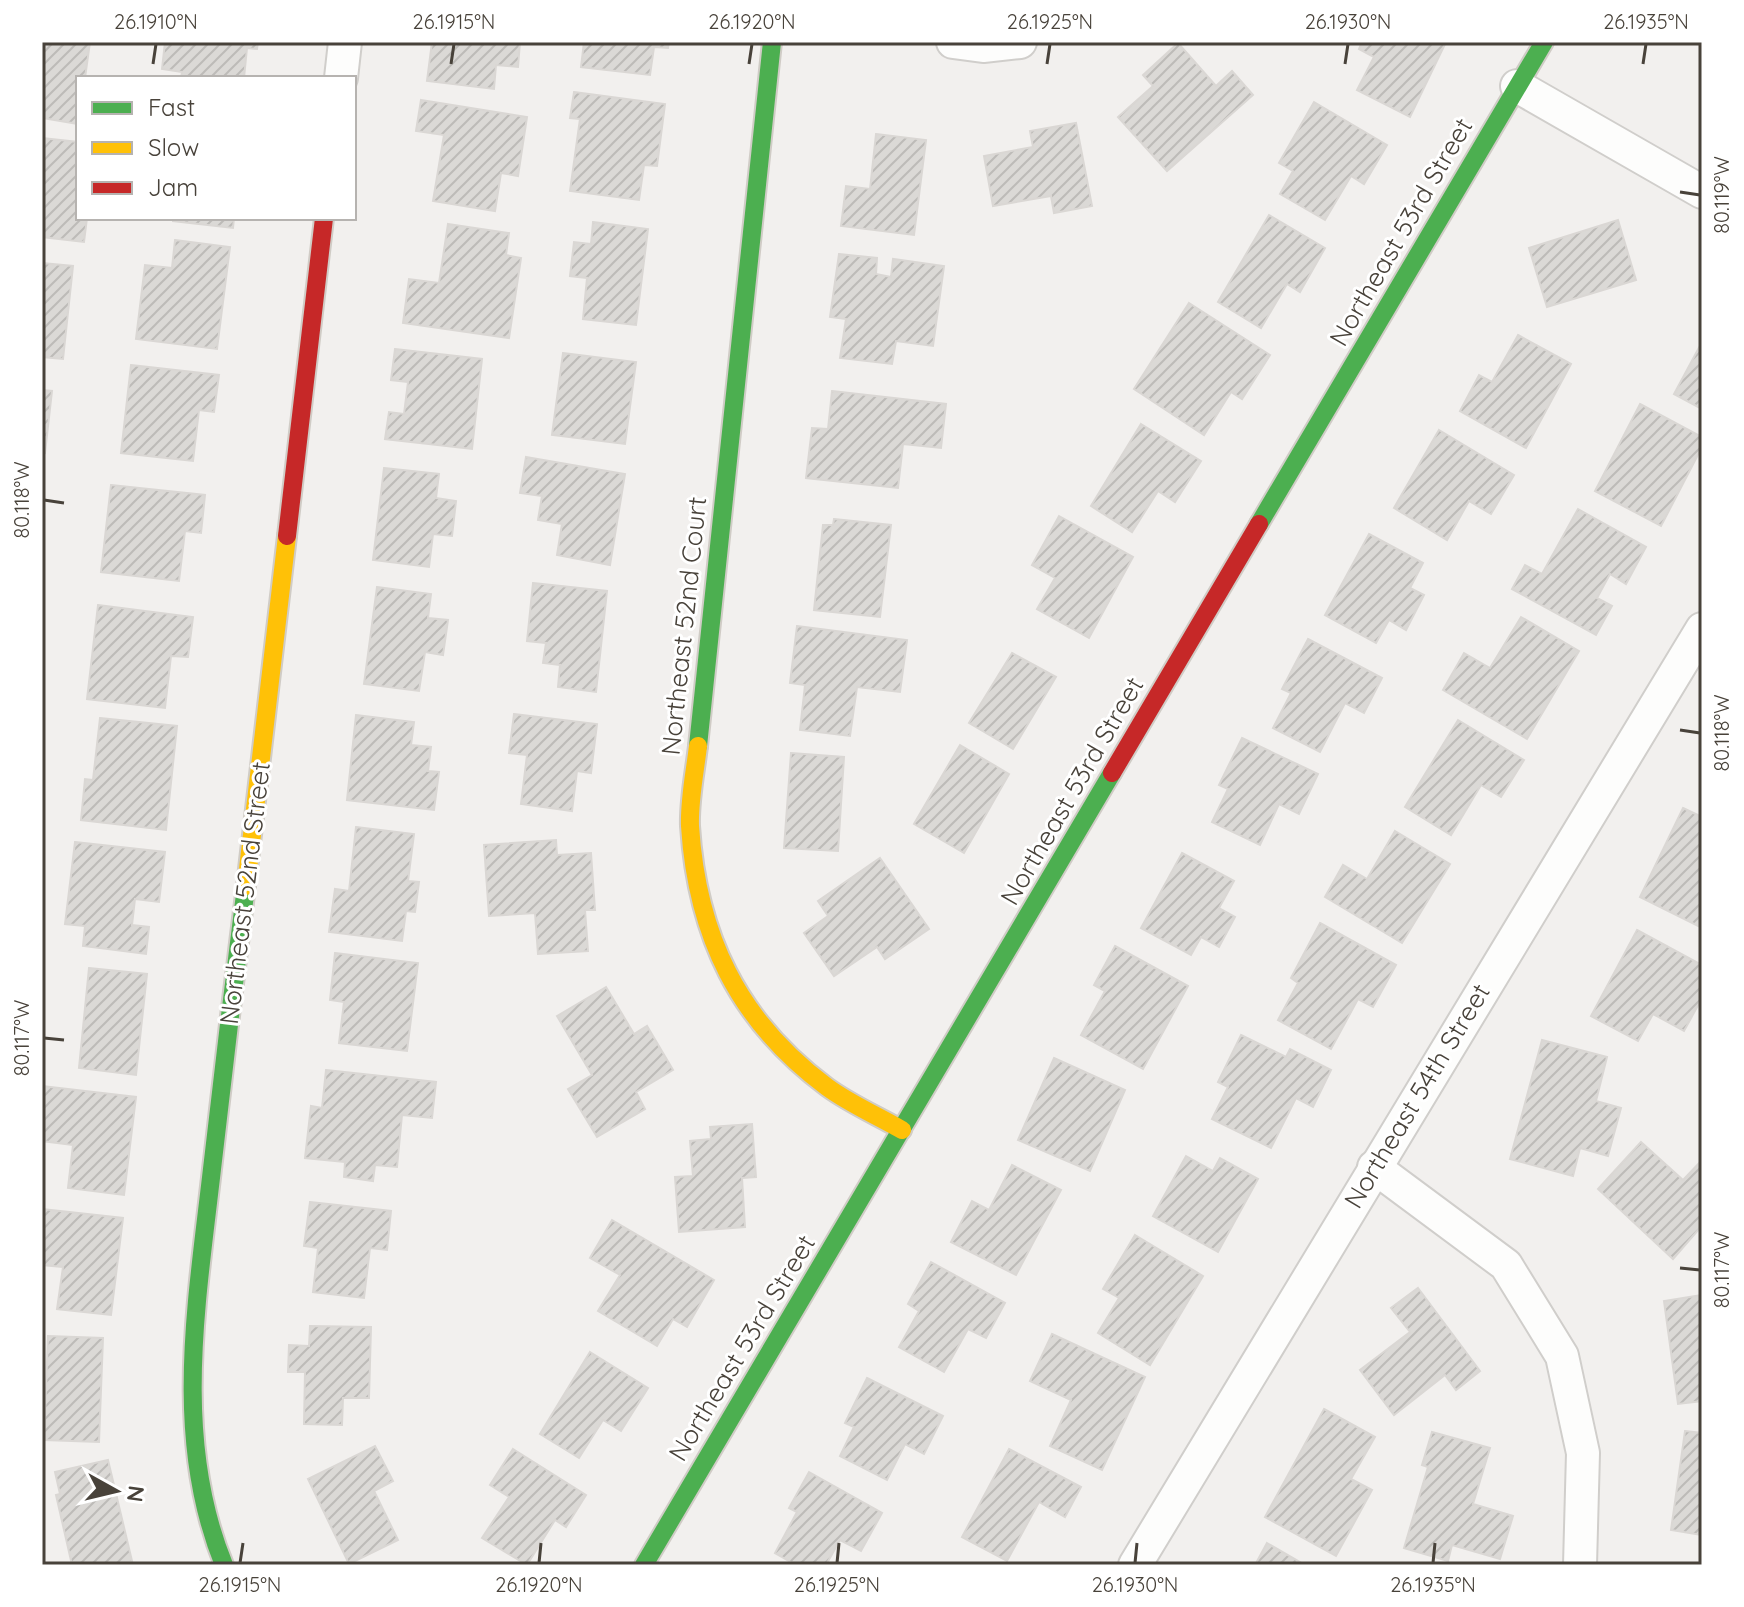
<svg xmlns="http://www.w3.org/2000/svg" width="1744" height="1607" font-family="Quicksand,sans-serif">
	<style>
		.building { fill: url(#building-hatch); stroke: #dad7d4; stroke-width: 2 }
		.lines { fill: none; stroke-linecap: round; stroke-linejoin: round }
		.street-casing { stroke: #d0cecb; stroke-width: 36 }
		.fast-casing { stroke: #d0ccc6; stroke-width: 22 }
		.slow-casing { stroke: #d0ccc6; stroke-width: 22 }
		.jam-casing { stroke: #d0ccc6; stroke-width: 22 }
		.street { stroke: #fdfdfc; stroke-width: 32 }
		.fast { stroke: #4caf50; stroke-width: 18 }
		.slow { stroke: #ffc107; stroke-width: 18 }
		.jam { stroke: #c62828; stroke-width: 18 }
		.ticks { fill: none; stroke: #48423a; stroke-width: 3 }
		.labels { text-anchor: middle; stroke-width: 6; stroke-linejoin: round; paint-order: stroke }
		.street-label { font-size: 26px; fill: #48423a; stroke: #fff }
		.neatline { fill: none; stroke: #48423a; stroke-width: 3 }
		.ticks-label { font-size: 20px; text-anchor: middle; fill: #48423a }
	</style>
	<defs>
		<pattern id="building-hatch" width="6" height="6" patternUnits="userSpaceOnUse" patternTransform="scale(2)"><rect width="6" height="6" fill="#dbd9d6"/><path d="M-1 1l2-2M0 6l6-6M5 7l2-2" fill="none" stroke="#bdbbb8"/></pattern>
	</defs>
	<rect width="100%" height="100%" fill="#f2f0ee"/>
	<g class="building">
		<path d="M42 42H90L85 78H78V124L42 118Z"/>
		<path d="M165 42H258L257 49 247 48 244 78H181L182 72 162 69Z"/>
		<path d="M432 42H520L518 67 496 65 494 89 427 81Z"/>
		<path d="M584 42H669L668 48 654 47 650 75 581 67Z"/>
		<path d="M1362 42H1446L1410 117 1357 90 1374 57 1359 49Z"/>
		<path d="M1178 43 1216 86 1232 71 1253 95 1167 171 1118 117 1153 86 1143 75Z"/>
		<path d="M574 92 665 104 657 166 644 165 639 200 570 191 580 119 570 118Z"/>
		<path d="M421 100 527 117 518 176 501 173 495 211 433 201 444 135 416 131Z"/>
		<path d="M1314 102 1387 145 1364 184 1351 176 1325 220 1280 194 1293 171 1279 163Z"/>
		<path d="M1076 123 1092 206 1054 213 1051 196 993 206 984 156 1033 147 1030 131Z"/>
		<path d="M876 134 926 140 914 235 841 226 846 186 870 189Z"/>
		<path d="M42 138 78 142V218H87L84 242 42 237Z"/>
		<path d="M1269 215 1325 248 1300 292 1287 284 1261 328 1218 302Z"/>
		<path d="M173 218H234L233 228 173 221Z"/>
		<path d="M1618 220 1636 280 1547 307 1529 248Z"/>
		<path d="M593 222 648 229 636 325 583 319 587 278 570 276 574 242 591 244Z"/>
		<path d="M448 224 509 233 506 255 521 258 509 338 403 323 409 279 439 283Z"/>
		<path d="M175 240 230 247 217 349 136 339 145 265 172 268Z"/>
		<path d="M839 254 877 258 876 274 891 277 893 259 944 266 933 346 896 341 892 364 840 358 846 319 830 317Z"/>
		<path d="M42 263 73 266 63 359 42 357Z"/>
		<path d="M1189 303 1270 355 1242 399 1231 392 1204 435 1134 389Z"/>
		<path d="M1518 335 1571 364 1526 448 1460 411 1479 375 1492 382Z"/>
		<path d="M1702 342V409L1674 394Z"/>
		<path d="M395 349 482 359 472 449 385 439 389 412 404 414 408 382 391 380Z"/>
		<path d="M563 353 636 362 625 444 552 435Z"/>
		<path d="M131 365 219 375 214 412 199 410 193 461 121 453Z"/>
		<path d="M42 390 52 391 45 453 42 452Z"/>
		<path d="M832 391 946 404 941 448 903 444 898 488 806 478 812 428 828 429Z"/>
		<path d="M1640 404 1702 437V447L1661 526 1595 491Z"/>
		<path d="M1141 424 1201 461 1175 502 1158 491 1132 532 1091 506Z"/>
		<path d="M1439 430 1514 475 1491 514 1469 501 1447 540 1394 508Z"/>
		<path d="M526 457 625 474 610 565 557 555 562 524 538 520 542 496 520 493Z"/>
		<path d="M384 468 439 474 436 498 456 501 452 536 433 534 429 567 373 560Z"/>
		<path d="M111 485 205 495 201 533 185 531 179 581 101 572Z"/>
		<path d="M1578 509 1646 547 1626 584 1610 574 1597 598 1612 606 1596 635 1512 589 1525 565 1542 574Z"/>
		<path d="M1059 516 1133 557 1089 638 1037 609 1055 578 1032 565Z"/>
		<path d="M834 519 891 525 880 617 814 610 823 525H833Z"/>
		<path d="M1369 534 1423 563 1410 588 1424 595 1406 630 1389 620 1376 643 1325 615Z"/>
		<path d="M533 583 607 591 596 692 558 687 560 665 543 663 546 643 527 641Z"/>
		<path d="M377 587 431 594 428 618 448 620 443 655 425 652 419 691 364 684Z"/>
		<path d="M98 605 193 617 188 657 171 656 165 708 87 699Z"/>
		<path d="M1521 617 1579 651 1527 739 1443 690 1464 653 1490 668Z"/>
		<path d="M797 626 907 640 900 692 857 687 850 736 800 730 805 685 790 683Z"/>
		<path d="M1308 639 1382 678 1364 713 1345 703 1320 752 1273 728 1291 693 1282 689Z"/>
		<path d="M1012 653 1056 677 1013 749 969 723Z"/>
		<path d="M514 714 597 724 591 773 577 771 572 811 521 804 527 755 509 753Z"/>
		<path d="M356 715 414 722 411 745 431 747 428 771 439 772 434 810 347 800Z"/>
		<path d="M100 718 177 726 166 830 81 820 85 779 93 780Z"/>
		<path d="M1458 720 1524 760 1501 797 1481 785 1451 835 1405 807Z"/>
		<path d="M1242 738 1318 774 1299 814 1279 804 1260 845 1212 822 1228 789 1219 785Z"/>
		<path d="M960 745 1009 774 964 853 914 824Z"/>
		<path d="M791 753 844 757 838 851 784 848Z"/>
		<path d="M1683 808 1702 817V928L1640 897Z"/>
		<path d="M356 827 414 834 408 881 419 882 415 912 406 911 402 941 329 932 335 889 349 891Z"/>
		<path d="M1395 831 1450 864 1402 943 1325 897 1343 865 1367 879Z"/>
		<path d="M556 840 557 855 591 853 595 910H585L588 951 538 954 535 913 489 916 484 845Z"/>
		<path d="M75 842 165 852 159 902 135 899 132 925 149 927 146 954 83 946 85 926 65 924Z"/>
		<path d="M1182 853 1234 881 1219 908 1235 917 1219 947 1201 937 1191 955 1141 928Z"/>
		<path d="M880 858 929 929 885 959 877 947 834 976 804 933 828 916 818 901Z"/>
		<path d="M1320 923 1396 965 1373 1007 1358 999 1331 1049 1278 1020 1298 983 1291 978Z"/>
		<path d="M1637 930 1702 965V998L1684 1031 1653 1014 1638 1041 1591 1016Z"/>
		<path d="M1115 946 1188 986 1143 1069 1081 1035 1105 991 1094 985Z"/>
		<path d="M335 953 418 963 407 1051 339 1043 344 1002 330 1000Z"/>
		<path d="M89 968 147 974 136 1075 79 1068Z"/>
		<path d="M606 987 634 1034 647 1026 673 1070 636 1092 645 1109 597 1137 568 1089 592 1075 557 1016Z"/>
		<path d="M1241 1035 1286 1057 1290 1049 1331 1070 1313 1107 1296 1098 1271 1148 1212 1119 1228 1087 1218 1082Z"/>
		<path d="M1542 1040 1607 1057 1596 1101 1621 1108 1608 1156 1580 1148 1573 1176 1510 1159Z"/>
		<path d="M1054 1058 1125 1090 1090 1171 1018 1140Z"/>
		<path d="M326 1070 436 1082 432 1118 402 1115 397 1167 375 1165 373 1181 344 1177 345 1162 305 1158 311 1106 322 1108Z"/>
		<path d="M42 1086 136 1097 124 1195 68 1188 73 1145 42 1141Z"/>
		<path d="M752 1124 756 1177 742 1178 745 1227 679 1232 675 1177 693 1176 690 1141 711 1139 710 1127Z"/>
		<path d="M1641 1142 1683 1180 1702 1160V1232L1699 1229 1673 1259 1598 1189Z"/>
		<path d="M1186 1156 1213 1171 1220 1158 1258 1179 1218 1252 1153 1216Z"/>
		<path d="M1012 1165 1061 1190 1016 1275 951 1242 972 1201 989 1210Z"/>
		<path d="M310 1202 391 1211 387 1250 370 1248 364 1298 313 1292 318 1248 304 1246Z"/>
		<path d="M42 1209 123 1218 111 1315 57 1309 63 1267 42 1265Z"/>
		<path d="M612 1220 714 1280 687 1327 673 1319 657 1346 598 1311 620 1275 590 1258Z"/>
		<path d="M1135 1235 1203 1276 1150 1365 1098 1333 1119 1298 1103 1289Z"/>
		<path d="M931 1262 1005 1303 986 1338 968 1329 944 1372 899 1347 919 1311 908 1304Z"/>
		<path d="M1418 1288 1480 1371 1456 1390 1445 1375 1394 1415 1360 1370 1410 1332 1391 1308Z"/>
		<path d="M1702 1295V1401L1678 1404 1664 1301Z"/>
		<path d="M310 1326 371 1327 369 1398H343L342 1425 304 1424 305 1372H288L289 1345 309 1346Z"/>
		<path d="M1052 1334 1145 1377 1102 1470 1050 1446 1071 1400 1030 1381Z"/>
		<path d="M48 1336 103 1338 99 1442 44 1440Z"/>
		<path d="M590 1352 648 1388 621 1431 603 1420 579 1458 540 1434Z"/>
		<path d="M867 1378 943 1416 924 1454 905 1444 887 1480 840 1456 854 1427 845 1423Z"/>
		<path d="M1324 1409 1375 1437 1351 1479 1372 1490 1336 1556 1265 1517Z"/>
		<path d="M1685 1431 1702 1433V1535L1671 1530Z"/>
		<path d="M1432 1432 1490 1448 1473 1504 1513 1516 1500 1559 1452 1545 1448 1561 1404 1548 1428 1467 1422 1465Z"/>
		<path d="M375 1446 393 1481 374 1491 398 1540 349 1564 308 1479Z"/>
		<path d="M513 1449 586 1495 566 1527 555 1520 527 1565 482 1538 509 1497 490 1485Z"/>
		<path d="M1009 1449 1081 1487 1065 1517 1039 1502 1007 1561 962 1537Z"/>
		<path d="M108 1460 132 1561 115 1565H72L56 1495 60 1494 55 1472Z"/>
		<path d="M809 1472 882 1513 861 1551 840 1540 826 1565H796L775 1553 797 1512 789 1508Z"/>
		<path d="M1267 1543 1305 1565H1255Z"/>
	</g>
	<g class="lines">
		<defs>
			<g id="street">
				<path d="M953 42 983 46 1020 42"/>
				<path d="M341 78 345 42"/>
				<path d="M1517 86 1702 192"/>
				<path d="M1374 1167 1506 1265 1562 1356 1583 1453 1580 1565"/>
				<path d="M1135 1565 1702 629"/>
			</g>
			<g id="fast">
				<path d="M1259 524 1544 42"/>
				<path d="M698 746 772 42"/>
				<path d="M224 1565C172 1438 197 1301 212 1169 223 1075 234 980 246 886"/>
				<path d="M644 1565 1112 773"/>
			</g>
			<g id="slow">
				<path d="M698 746C695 772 689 800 690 826 697 935 738 1021 827 1087 850 1104 878 1116 902 1130"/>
				<path d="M246 886 287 536"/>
			</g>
			<g id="jam">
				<path d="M287 536 324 218"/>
				<path d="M1112 773 1259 524"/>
			</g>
		</defs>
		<use href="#street" class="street-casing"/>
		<use href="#fast" class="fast-casing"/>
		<use href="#slow" class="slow-casing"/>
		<use href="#jam" class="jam-casing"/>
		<use href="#street" class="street"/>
		<use href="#fast" class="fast"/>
		<use href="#slow" class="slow"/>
		<use href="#jam" class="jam"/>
	</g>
	<path class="ticks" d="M153 64 156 44M451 64 454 44M749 64 752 44M1047 64 1050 44M1345 64 1348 44M1643 64 1646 44M1680 192 1700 195M44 500 64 503M1680 730 1700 733M44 1038 64 1040M1680 1268 1700 1270M240 1563 243 1543M539 1563 541 1543M837 1563 839 1543M1135 1563 1137 1543M1433 1563 1435 1543"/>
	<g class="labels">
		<g class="street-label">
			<text transform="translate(1401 232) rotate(-60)" y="9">Northeast 53rd Street</text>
			<text transform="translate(684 626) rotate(-84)" y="9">Northeast 52nd Court</text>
			<text transform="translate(1072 791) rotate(-60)" y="9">Northeast 53rd Street</text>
			<text transform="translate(245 893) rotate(-83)" y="9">Northeast 52nd Street</text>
			<text transform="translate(1417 1096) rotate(-59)" y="9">Northeast 54th Street</text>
			<text transform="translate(742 1348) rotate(-59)" y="9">Northeast 53rd Street</text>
		</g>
	</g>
	<rect width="1744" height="1607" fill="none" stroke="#ffffff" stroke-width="88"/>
	<rect x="76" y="76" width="280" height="144" fill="#ffffff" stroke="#b6b3b0" stroke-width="2"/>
	<rect x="92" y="102" width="40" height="12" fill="#4caf50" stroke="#b6b3b0" stroke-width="2"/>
	<text x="148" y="116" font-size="24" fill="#48423a">Fast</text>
	<rect x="92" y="142" width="40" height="12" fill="#ffc107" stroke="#b6b3b0" stroke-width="2"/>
	<text x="148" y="156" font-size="24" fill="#48423a">Slow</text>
	<rect x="92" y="182" width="40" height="12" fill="#c62828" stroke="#b6b3b0" stroke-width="2"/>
	<text x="148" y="196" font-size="24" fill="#48423a">Jam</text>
	<g transform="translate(116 1491) rotate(98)" stroke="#ffffff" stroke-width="6" paint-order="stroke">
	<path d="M0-6L14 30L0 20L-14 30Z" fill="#48423a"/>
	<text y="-12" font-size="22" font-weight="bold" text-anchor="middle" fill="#48423a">N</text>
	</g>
	<rect x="44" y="44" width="1656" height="1519" class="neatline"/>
	<g class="ticks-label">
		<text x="156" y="29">26.1910°N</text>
		<text x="454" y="29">26.1915°N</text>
		<text x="752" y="29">26.1920°N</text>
		<text x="1050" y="29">26.1925°N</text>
		<text x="1348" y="29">26.1930°N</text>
		<text x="1646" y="29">26.1935°N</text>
		<text transform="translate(1722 195) rotate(-90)" y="7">80.119°W</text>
		<text transform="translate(22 500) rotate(-90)" y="7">80.118°W</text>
		<text transform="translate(1722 733) rotate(-90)" y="7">80.118°W</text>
		<text transform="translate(22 1038) rotate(-90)" y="7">80.117°W</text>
		<text transform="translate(1722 1270) rotate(-90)" y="7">80.117°W</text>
		<text x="240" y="1592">26.1915°N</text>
		<text x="539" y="1592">26.1920°N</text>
		<text x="837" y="1592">26.1925°N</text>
		<text x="1135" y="1592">26.1930°N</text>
		<text x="1433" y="1592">26.1935°N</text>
	</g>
</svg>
